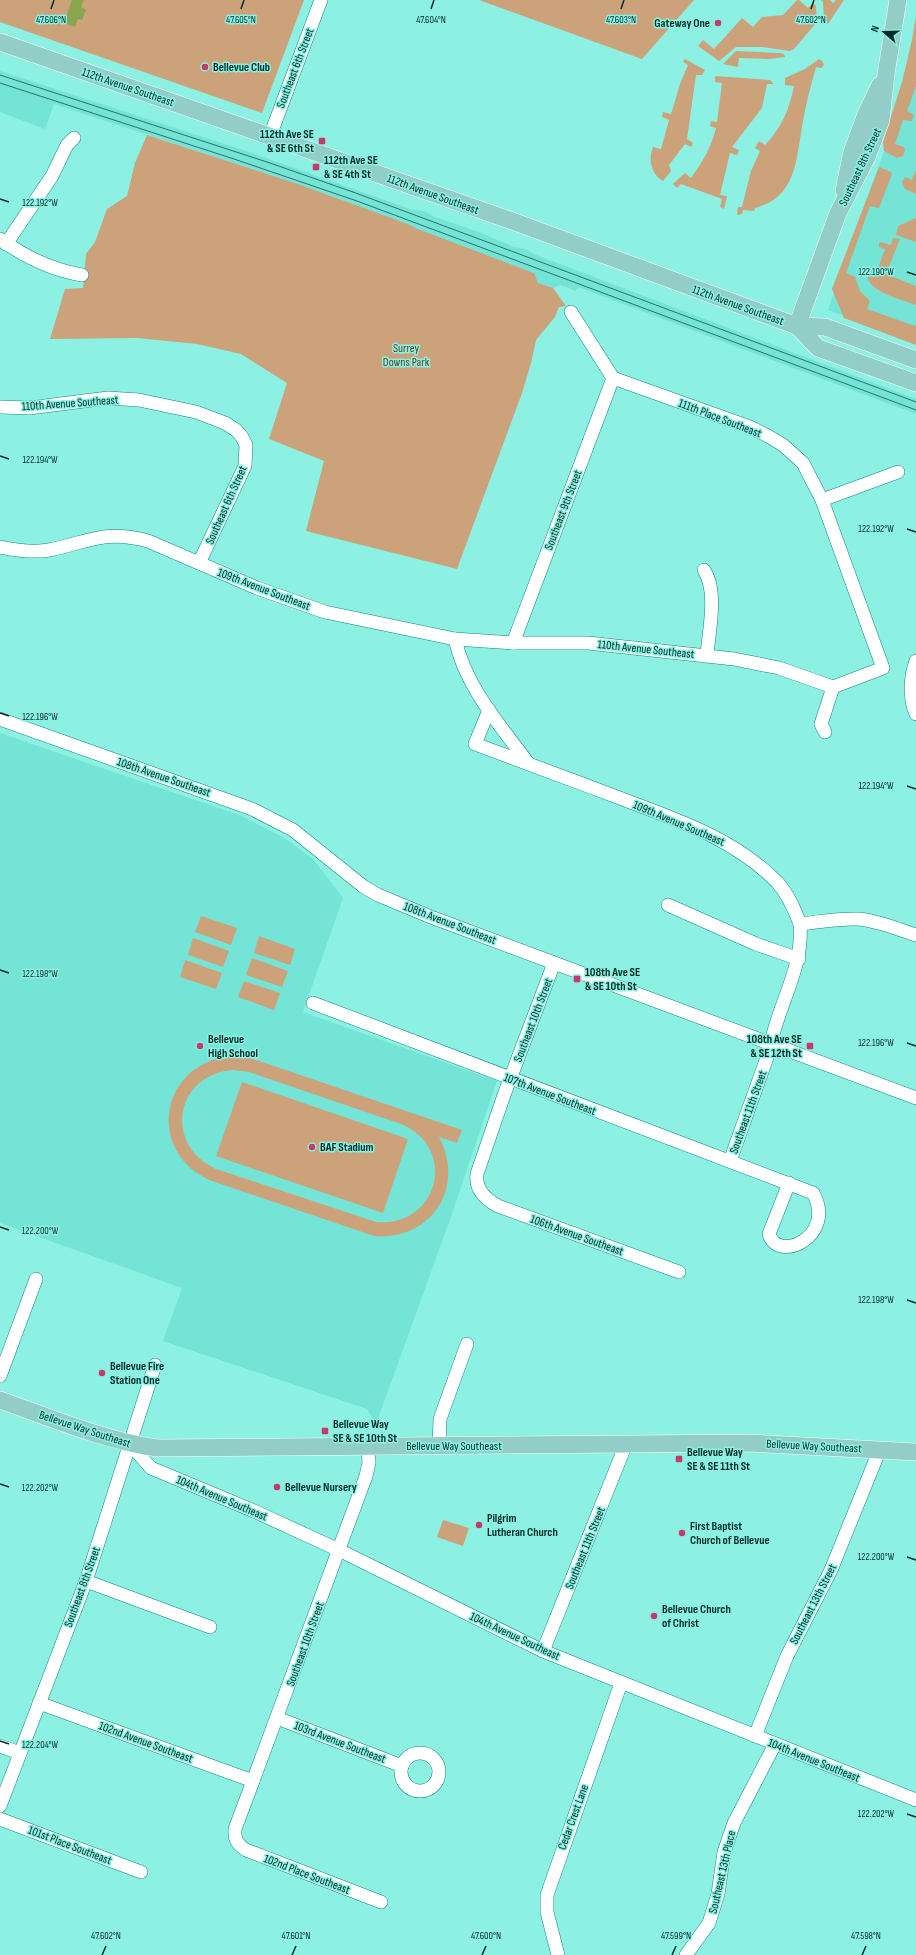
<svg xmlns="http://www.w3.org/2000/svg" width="916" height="1955" font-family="'Sofia Sans Condensed',sans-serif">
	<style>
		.built { fill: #74e4d6 }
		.green { fill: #cca27b; fill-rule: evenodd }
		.water { fill: #89a64f }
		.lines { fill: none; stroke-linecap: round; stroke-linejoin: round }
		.minor-casing { stroke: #0f887d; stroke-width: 14 }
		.major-casing { stroke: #fff; stroke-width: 18 }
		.minor { stroke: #fff; stroke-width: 13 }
		.major { stroke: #92cec7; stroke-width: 17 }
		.tram { stroke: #306f68; stroke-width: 1 }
		.ticks { fill: none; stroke: #002c27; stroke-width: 1.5 }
		.poi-dot { fill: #c63968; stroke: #8cf0e3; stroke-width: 1.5 }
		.labels { text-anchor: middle; stroke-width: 3; stroke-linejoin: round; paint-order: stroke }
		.poi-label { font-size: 12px; font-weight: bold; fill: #002c27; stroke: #8cf0e3; text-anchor: start }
		.street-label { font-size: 12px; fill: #002c27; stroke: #8cf0e3 }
		.park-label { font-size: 12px; fill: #5a3d20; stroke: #8cf0e3 }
		.ticks-label { font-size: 10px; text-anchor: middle; fill: #002c27; stroke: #8cf0e3; stroke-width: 3; stroke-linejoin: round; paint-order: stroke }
	</style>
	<rect width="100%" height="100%" fill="#8cf0e3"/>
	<g class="built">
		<path d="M916 25V343L828 310 904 95Z"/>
		<path d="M0 71 246 151 410 209 426 212 435 217 476 231 514 247 526 249 536 255 916 399V414L578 287 576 291 560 285 553 288 538 283 533 273 418 229 408 224 298 184 54 104 45 129 0 112Z"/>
		<path d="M0 733 242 816 286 839 314 860 343 898 303 1012 497 1081 453 1211 376 1424 367 1409 163 1341 182 1288 0 1223Z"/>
	</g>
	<g class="green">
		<path d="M0 0H304L262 113 0 22Z"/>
		<path d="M479 0H694L642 59Z"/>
		<path d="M797 0H799L808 8 813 3 816 6 817 22 794 49 790 51 762 47H736L719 61 698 46 703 40 714 49 742 18 753 27 762 17 783 15Z"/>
		<path d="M821 0H830L833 3 836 0H844L828 24 824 20 823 2Z"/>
		<path d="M916 16V86L907 111 914 115 912 121 903 120 895 144 904 147 905 150 903 156 897 158 884 151 883 142 902 82 912 40Z"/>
		<path d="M736 51 780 53 784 54 785 57 769 59 739 58 738 67 723 64Z"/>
		<path d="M685 59 705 70 702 75H696L687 139 693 143 691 147 685 144 669 165 671 171 663 181C651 174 648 160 653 147L661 149 669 120 662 117 663 112 671 114 680 84 688 65 683 62Z"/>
		<path d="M819 59 822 61 824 65 821 68 816 67C811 85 806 103 803 121 796 157 798 197 755 208L754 211 743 210 742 214 738 215 737 214 738 207H742L751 171 760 151 755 148 759 141 765 145C782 127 789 110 794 86L785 85V78L805 69Z"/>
		<path d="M715 76 770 80 773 83V84H767L762 108 732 147 739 150 737 155 730 153 720 195 727 196 724 209 720 207 722 199 681 184 677 188 673 184 685 173 691 178C703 161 711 148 716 128L710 126 711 121 717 122 722 83 715 82Z"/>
		<path d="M147 135 298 184 408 224 418 229 534 273 538 283 553 288 566 306 559 307 555 317 536 340 531 363 522 393 457 569 306 531 324 461 269 439 287 383 241 354 197 344 137 338 50 339 65 289 83 288 86 254 95 242 107 209 127 196 135 163Z"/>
		<path d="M879 167 891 172 892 174 879 208 870 206 846 273 855 277 860 291 870 301 867 309 915 326 916 324V345L844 318 832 289Z"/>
		<path d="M916 170V194L905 189 902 182 905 177 912 180Z"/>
		<path d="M916 218V242L896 235 898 226Z"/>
		<path d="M893 238 900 239 886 274 916 286V305C903 300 868 292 867 275L875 277 885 249 879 247V243L881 242 891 245Z"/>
		<path d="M201 916 237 928 231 945 195 932Z"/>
		<path d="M259 936 295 949 290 965 254 953Z"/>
		<path d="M193 938 229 951 223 967 188 955Z"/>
		<path d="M252 958 288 971 282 987 246 975Z"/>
		<path d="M185 960 222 973 216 989 180 977Z"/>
		<path d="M244 981 280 993 274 1010 238 997Z"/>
		<path d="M233 1056 253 1059 462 1130 457 1143 439 1137C466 1188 431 1241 374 1236L212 1181C144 1153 160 1061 233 1056ZM233 1070 249 1072 401 1124C459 1148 438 1228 376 1222L216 1169C163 1145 175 1074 233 1070Z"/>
		<path d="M242 1082 408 1139 383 1213 216 1156Z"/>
		<path d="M443 1520 469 1528 463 1546 437 1537Z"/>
	</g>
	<path class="water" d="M72 0H84L81 7 86 10 82 20 78 19 75 27 64 23Z"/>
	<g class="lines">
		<defs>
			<g id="minor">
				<path d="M270 136 321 0"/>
				<path d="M0 239C25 257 52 270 82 275"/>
				<path d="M6 244 52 176 67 145 74 138"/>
				<path d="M571 312 613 378"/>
				<path d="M613 378 750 427 768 436 783 445 803 463 822 500 883 668 833 687 821 724 825 732"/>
				<path d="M0 407 29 408 108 398 139 400 196 412 225 423 236 430 242 437 246 445 245 466 199 563"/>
				<path d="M822 500 898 472"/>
				<path d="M0 547C15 550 33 553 49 550 89 542 104 529 148 541L257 588 325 612 455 639C465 686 500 725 528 763"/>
				<path d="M704 570C718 591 709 630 707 655"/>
				<path d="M455 639 513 643H588L734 659 779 668 833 687"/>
				<path d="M513 643 613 378"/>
				<path d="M916 661C910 677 909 698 916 714"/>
				<path d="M489 710 475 744C523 762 570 779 617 797 674 819 733 837 777 882 788 894 794 908 800 924 819 922 839 918 859 919 879 921 897 929 916 935"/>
				<path d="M0 719 252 809 293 830 364 887 378 895 431 917 916 1098"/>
				<path d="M668 905 756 944 799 959"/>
				<path d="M554 963 504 1095 477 1174C475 1189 485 1199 498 1206L679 1272"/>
				<path d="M313 1003C479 1067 646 1129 813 1193 837 1236 778 1264 769 1234L789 1183"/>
				<path d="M730 1161 769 1052C776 1008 804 969 800 924"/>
				<path d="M0 1376 36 1279"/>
				<path d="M130 1444 151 1468 254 1511 339 1550 543 1651 916 1800"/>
				<path d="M368 1446 369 1463 366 1476 253 1781 235 1829C234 1839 237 1844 246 1850L381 1902"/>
				<path d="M439 1447 440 1419 467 1344"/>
				<path d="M86 1581 210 1627"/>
				<path d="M543 1651 626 1444"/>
				<path d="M39 1703 253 1781"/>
				<path d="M277 1718 402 1766"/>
				<path d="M755 1736 787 1656 831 1570 880 1449"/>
				<path d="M0 1746 20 1753"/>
				<circle cx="420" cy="1772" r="19"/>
				<path d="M0 1806 86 1581 155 1365"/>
				<path d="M0 1819 141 1872"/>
				<path d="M558 1955 547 1912V1895L621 1683"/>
				<path d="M686 1955 709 1923 718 1894 724 1852 734 1823 775 1744"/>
			</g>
			<g id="major">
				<path d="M0 42 515 222 797 326 825 327 916 360"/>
				<path d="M844 190 852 152 866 114 880 85"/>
				<path d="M797 326 838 213 867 157 881 120 886 74 898 0"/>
				<path d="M797 326 818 348 916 383"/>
				<path d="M0 1400C51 1418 103 1440 157 1448L749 1443 916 1452"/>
			</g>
		</defs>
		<use href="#minor" class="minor-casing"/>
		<use href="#major" class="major-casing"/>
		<use href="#minor" class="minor"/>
		<use href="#major" class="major"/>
		<g class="tram">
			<path d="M0 75 270 163 353 192 916 402"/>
			<path d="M0 83 234 159 357 201 916 410"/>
		</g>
	</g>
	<path class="ticks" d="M51 9 54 0M241 9 244 0M431 9 434 0M621 9 624 0M811 9 814 0M0 199 9 202M907 272 916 275M0 456 9 459M907 529 916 532M0 713 9 716M907 786 916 789M0 970 9 973M907 1043 916 1046M0 1227 9 1230M907 1300 916 1303M0 1484 9 1487M907 1557 916 1560M0 1741 9 1744M907 1814 916 1817M102 1955 106 1946M292 1955 296 1946M482 1955 486 1946M672 1955 676 1946M862 1955 866 1946"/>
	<g class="poi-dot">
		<circle cx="718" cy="23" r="4"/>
		<circle cx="205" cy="67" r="4"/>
		<rect x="318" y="137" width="8" height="8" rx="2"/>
		<rect x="312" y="163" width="8" height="8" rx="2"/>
		<rect x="573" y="975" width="8" height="8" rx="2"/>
		<circle cx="200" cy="1046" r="4"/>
		<rect x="806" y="1042" width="8" height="8" rx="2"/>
		<circle cx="312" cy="1147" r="4"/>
		<circle cx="102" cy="1373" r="4"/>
		<rect x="321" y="1427" width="8" height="8" rx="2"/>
		<rect x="675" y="1455" width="8" height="8" rx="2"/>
		<circle cx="277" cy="1487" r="4"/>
		<circle cx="479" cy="1525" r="4"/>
		<circle cx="682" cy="1533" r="4"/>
		<circle cx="654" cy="1616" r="4"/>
	</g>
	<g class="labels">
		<g class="poi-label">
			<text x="710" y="27" text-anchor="end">Gateway One</text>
			<text x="213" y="71">Bellevue Club</text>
			<text x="314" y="138" text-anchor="end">112th Ave SE<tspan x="314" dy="14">&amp; SE 6th St</tspan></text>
			<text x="324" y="164">112th Ave SE<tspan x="324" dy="14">&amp; SE 4th St</tspan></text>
			<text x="585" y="976">108th Ave SE<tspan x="585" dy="14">&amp; SE 10th St</tspan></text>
			<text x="208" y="1043">Bellevue<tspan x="208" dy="14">High School</tspan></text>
			<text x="802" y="1043" text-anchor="end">108th Ave SE<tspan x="802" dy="14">&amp; SE 12th St</tspan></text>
			<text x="320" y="1151">BAF Stadium</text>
			<text x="110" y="1370">Bellevue Fire<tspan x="110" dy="14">Station One</tspan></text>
			<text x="333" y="1428">Bellevue Way<tspan x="333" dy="14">SE &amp; SE 10th St</tspan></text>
			<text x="687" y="1456">Bellevue Way<tspan x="687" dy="14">SE &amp; SE 11th St</tspan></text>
			<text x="285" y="1491">Bellevue Nursery</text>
			<text x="487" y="1522">Pilgrim<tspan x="487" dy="14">Lutheran Church</tspan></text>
			<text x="690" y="1530">First Baptist<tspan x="690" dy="14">Church of Bellevue</tspan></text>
			<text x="662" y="1613">Bellevue Church<tspan x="662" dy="14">of Christ</tspan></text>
		</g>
		<g class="street-label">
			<text transform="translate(295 68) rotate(-69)" y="4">Southeast 6th Street</text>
			<text transform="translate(128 87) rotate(19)" y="4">112th Avenue Southeast</text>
			<text transform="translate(860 167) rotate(-65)" y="4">Southeast 8th Street</text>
			<text transform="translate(433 194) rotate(20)" y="4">112th Avenue Southeast</text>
			<text transform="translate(738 305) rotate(20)" y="4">112th Avenue Southeast</text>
			<text transform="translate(70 403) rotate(-4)" y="4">110th Avenue Southeast</text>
			<text transform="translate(720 418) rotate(21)" y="4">111th Place Southeast</text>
			<text transform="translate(226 505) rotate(-66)" y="4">Southeast 6th Street</text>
			<text transform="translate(563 510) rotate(-69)" y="4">Southeast 9th Street</text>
			<text transform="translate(264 589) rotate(21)" y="4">109th Avenue Southeast</text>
			<text transform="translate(646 649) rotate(6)" y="4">110th Avenue Southeast</text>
			<text transform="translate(164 777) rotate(19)" y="4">108th Avenue Southeast</text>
			<text transform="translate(679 823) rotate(23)" y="4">109th Avenue Southeast</text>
			<text transform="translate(450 923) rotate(21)" y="4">108th Avenue Southeast</text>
			<text transform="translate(533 1020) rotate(-69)" y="4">Southeast 10th Street</text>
			<text transform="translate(550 1094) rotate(21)" y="4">107th Avenue Southeast</text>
			<text transform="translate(748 1112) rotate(-70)" y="4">Southeast 11th Street</text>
			<text transform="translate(577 1235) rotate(20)" y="4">106th Avenue Southeast</text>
			<text transform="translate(85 1429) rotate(18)" y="4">Bellevue Way Southeast</text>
			<text x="454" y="1450">Bellevue Way Southeast</text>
			<text transform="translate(814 1446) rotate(3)" y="4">Bellevue Way Southeast</text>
			<text transform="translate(222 1498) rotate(23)" y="4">104th Avenue Southeast</text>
			<text transform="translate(585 1548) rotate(-68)" y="4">Southeast 11th Street</text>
			<text transform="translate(82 1587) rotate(-70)" y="4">Southeast 8th Street</text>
			<text transform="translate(813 1604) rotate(-63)" y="4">Southeast 13th Street</text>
			<text transform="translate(515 1636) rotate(25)" y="4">104th Avenue Southeast</text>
			<text transform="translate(305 1644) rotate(-70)" y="4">Southeast 10th Street</text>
			<text transform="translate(146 1742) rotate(20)" y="4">102nd Avenue Southeast</text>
			<text transform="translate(340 1742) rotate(21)" y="4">103rd Avenue Southeast</text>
			<text transform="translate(814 1760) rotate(22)" y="4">104th Avenue Southeast</text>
			<text transform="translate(573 1817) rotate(-70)" y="4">Cedar Crest Lane</text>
			<text transform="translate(70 1845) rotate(21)" y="4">101st Place Southeast</text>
			<text transform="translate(722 1872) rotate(-77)" y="4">Southeast 13th Place</text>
			<text transform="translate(307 1874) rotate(21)" y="4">102nd Place Southeast</text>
		</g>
		<g class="park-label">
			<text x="406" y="352">Surrey<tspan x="406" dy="14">Downs Park</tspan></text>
		</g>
	</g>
	<g class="ticks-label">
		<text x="241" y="23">47.605°N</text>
		<text x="431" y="23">47.604°N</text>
		<text x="621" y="23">47.603°N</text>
		<text x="811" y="23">47.602°N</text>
		<text x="51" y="23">47.606°N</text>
		<text x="40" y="206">122.192°W</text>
		<text x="876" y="275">122.190°W</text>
		<text x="40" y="463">122.194°W</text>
		<text x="876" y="532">122.192°W</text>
		<text x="40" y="720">122.196°W</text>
		<text x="876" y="789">122.194°W</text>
		<text x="40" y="977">122.198°W</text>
		<text x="876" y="1046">122.196°W</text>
		<text x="40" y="1234">122.200°W</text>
		<text x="876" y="1303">122.198°W</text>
		<text x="40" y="1491">122.202°W</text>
		<text x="876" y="1560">122.200°W</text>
		<text x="40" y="1748">122.204°W</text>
		<text x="876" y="1817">122.202°W</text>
		<text x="106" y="1939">47.602°N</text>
		<text x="296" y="1939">47.601°N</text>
		<text x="486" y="1939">47.600°N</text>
		<text x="676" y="1939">47.599°N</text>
		<text x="866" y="1939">47.598°N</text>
	</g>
	<g transform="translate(884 32) rotate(290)" stroke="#8cf0e3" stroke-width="3" paint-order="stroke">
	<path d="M0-3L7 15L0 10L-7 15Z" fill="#002c27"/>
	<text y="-6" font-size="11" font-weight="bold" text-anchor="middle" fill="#002c27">N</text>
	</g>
</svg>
